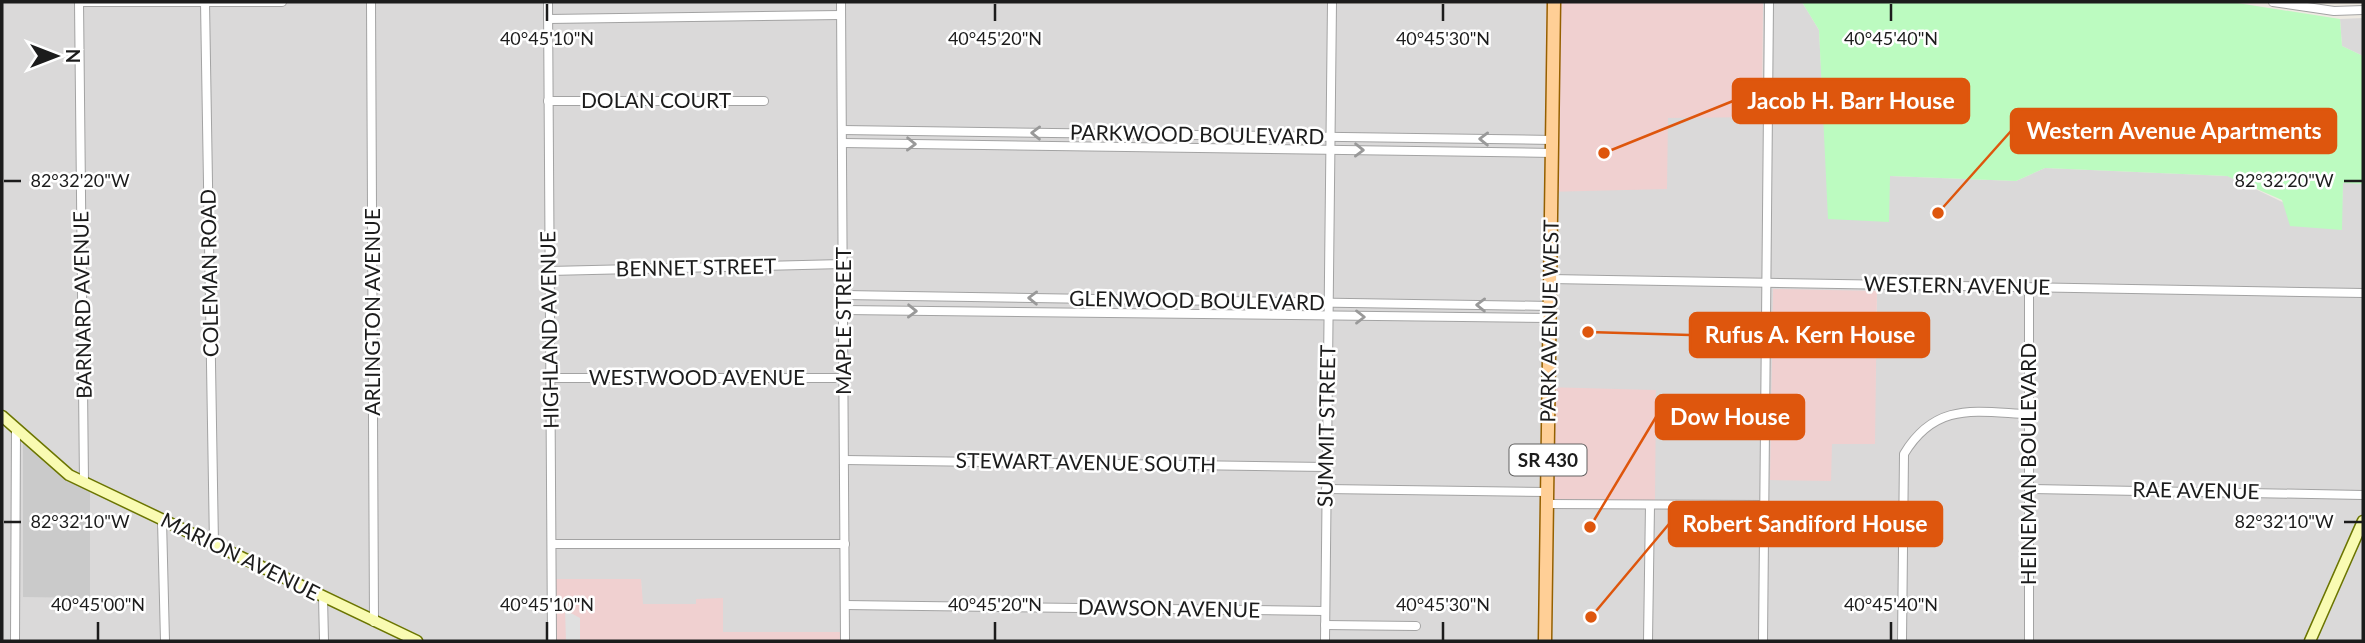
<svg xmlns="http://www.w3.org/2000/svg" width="2365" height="643" font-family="Lato,sans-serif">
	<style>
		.residential { fill: #dad9d9; fill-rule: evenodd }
		.commercial { fill: #f0d0d0 }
		.religious { fill: #cacaca }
		.park { fill: #bcfbc0 }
		.parking { fill: #e0e0e0 }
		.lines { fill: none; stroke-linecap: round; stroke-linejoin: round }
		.street-casing { stroke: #a3a3a3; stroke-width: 10 }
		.secondary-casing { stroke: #6b7501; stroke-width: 13 }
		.primary-casing { stroke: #956000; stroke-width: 15 }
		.street { stroke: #fff; stroke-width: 8 }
		.secondary { stroke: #f9fbb2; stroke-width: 10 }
		.primary { stroke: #ffcf96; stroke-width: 12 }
		.oneway { stroke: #999 }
		.ticks { fill: none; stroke: #1c1c1c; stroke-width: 2.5 }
		.labels { text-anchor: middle; stroke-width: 5; stroke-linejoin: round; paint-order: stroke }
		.shield { fill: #fff; stroke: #606060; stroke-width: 2 }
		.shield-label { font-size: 19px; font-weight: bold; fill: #1c1c1c }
		.street-label { font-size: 21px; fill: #1c1c1c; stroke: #fff }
		.ticks-label { font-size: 18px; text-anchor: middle; fill: #1c1c1c; stroke: #fff; stroke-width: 5; stroke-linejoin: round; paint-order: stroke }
		.leader { fill: none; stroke: #de560d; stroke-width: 2.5 }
		.callout-dot { fill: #de560d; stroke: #fff; stroke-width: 2.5 }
		.callout { fill: #de560d; stroke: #de560d; stroke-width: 2.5 }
		.callout-label { font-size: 23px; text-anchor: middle; font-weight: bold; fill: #fff }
	</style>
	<rect width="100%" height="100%" fill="#eeeae2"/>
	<g class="residential">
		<path d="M2 2 1546 4 1545 192 1668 117H1762L1763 2H1802L1819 30 1822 84 1890 176 2016 181 2045 168 2228 176 2341 230 2343 182 2363 184V641H840V632H723L696 599V604H642L641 580H550L547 641H2ZM1877 291 1874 444H1832ZM23 443 70 481 23 597Z"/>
		<path d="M2363 18V56L2342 46 2340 19Z"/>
	</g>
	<g class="commercial">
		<path d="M1546 2H1763L1762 117 1668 118 1667 189 1544 192Z"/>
		<path d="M1773 289 1877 291 1875 444H1832L1831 481 1770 480Z"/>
		<path d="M1543 387 1656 390 1655 502 1541 500Z"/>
		<path d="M550 579H641L643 604H696V599L723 598V632H840V641H547Z"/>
	</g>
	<path class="religious" d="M23 442 61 476 90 491V598L23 597Z"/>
	<path class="park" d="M1802 2H2231L2340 19 2342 46 2363 56V184L2343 183 2342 230 2290 226 2282 200 2227 176 2045 168 2016 181 1890 176 1889 222 1828 219 1819 30Z"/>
	<path class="parking" d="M565 610 580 618V641H566Z"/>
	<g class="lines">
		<defs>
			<g id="street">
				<path d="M79 2 84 482"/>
				<path d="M79 2H282"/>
				<path d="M205 2 214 545"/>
				<path d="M371 2 374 622"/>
				<path d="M548 2 552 641"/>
				<path d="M841 2 845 641"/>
				<path d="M2273 2 2334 11 2363 10"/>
				<path d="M548 19 841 15"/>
				<path d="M548 101H764"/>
				<path d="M842 130 1553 140"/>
				<path d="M843 143 1553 153"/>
				<path d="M549 271 843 264"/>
				<path d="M1550 279 2363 293"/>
				<path d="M2029 288V641"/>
				<path d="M844 295 1550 306"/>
				<path d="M844 310 1550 318"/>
				<path d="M550 378H844"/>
				<path d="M845 460 1327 467"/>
				<path d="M1326 489 1548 492"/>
				<path d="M2029 489 2363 495"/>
				<path d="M1547 504 1764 505"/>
				<path d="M162 520 165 641"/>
				<path d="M552 544H845"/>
				<path d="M323 597 324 641"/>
				<path d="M845 605 1325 611"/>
				<path d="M1325 625 1416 626"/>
				<path d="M15 641 16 429"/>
				<path d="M1325 641 1332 2"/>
				<path d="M1648 641 1650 505"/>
				<path d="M1763 641 1769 2"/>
				<path d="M1902 641 1904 454C1936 401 1976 412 2029 414"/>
			</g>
			<g id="secondary">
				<path d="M2 416 69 475 417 641"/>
				<path d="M2310 641 2363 521"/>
			</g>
			<path id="primary" d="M1545 641 1554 2"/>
		</defs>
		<use href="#street" class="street-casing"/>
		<use href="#secondary" class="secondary-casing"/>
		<use href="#primary" class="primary-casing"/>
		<use href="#street" class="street"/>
		<use href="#secondary" class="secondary"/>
		<use href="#primary" class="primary"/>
	</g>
	<defs><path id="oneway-chevron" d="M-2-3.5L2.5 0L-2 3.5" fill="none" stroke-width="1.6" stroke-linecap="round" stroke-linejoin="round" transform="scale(1.75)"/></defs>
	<g class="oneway">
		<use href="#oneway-chevron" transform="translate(1036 133) rotate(-179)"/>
		<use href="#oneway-chevron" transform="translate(1484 139) rotate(-179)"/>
		<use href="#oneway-chevron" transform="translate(911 144) rotate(1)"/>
		<use href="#oneway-chevron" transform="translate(1359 150) rotate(1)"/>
		<use href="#oneway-chevron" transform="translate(1033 298) rotate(-179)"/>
		<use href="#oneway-chevron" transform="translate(1481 305) rotate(-179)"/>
		<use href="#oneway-chevron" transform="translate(912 311) rotate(1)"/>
		<use href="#oneway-chevron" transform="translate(1360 317)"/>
	</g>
	<path class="ticks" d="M547 4V21M995 4V21M1443 4V21M1891 4V21M4 181H21M2344 181H2362M4 522H21M2344 522H2362M98 622V640M547 622V640M995 622V640M1443 622V640M1891 622V640"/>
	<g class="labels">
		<rect class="shield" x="1509.5" y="444.5" width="77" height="31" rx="5"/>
		<g class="shield-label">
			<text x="1548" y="467">SR 430</text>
		</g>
		<g class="street-label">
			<text x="656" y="108">DOLAN COURT</text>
			<text transform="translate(1197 135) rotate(1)" y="7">PARKWOOD BOULEVARD</text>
			<text transform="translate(696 268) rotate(-1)" y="7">BENNET STREET</text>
			<text transform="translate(210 273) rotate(-91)" y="7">COLEMAN ROAD</text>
			<text transform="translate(1957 286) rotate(1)" y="7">WESTERN AVENUE</text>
			<text transform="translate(1197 301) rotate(1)" y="7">GLENWOOD BOULEVARD</text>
			<text transform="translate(83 305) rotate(-91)" y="7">BARNARD AVENUE</text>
			<text transform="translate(373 312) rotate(-90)" y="7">ARLINGTON AVENUE</text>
			<text transform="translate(844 321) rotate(-90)" y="7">MAPLE STREET</text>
			<text transform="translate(1550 321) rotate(-89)" y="7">PARK AVENUE WEST</text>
			<text transform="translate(550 330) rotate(-91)" y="7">HIGHLAND AVENUE</text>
			<text x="697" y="385">WESTWOOD AVENUE</text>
			<text transform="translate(1327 426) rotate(-89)" y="7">SUMMIT STREET</text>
			<text transform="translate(1086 463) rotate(1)" y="7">STEWART AVENUE SOUTH</text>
			<text transform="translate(2029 464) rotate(-90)" y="7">HEINEMAN BOULEVARD</text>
			<text transform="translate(2196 491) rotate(1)" y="7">RAE AVENUE</text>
			<text transform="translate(240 557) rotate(26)" y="7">MARION AVENUE</text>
			<text transform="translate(1169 609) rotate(1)" y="7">DAWSON AVENUE</text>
		</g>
	</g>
	<g class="ticks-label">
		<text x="547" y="45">40°45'10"N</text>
		<text x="995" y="45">40°45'20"N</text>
		<text x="1443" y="45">40°45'30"N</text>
		<text x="1891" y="45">40°45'40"N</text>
		<text x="2284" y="187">82°32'20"W</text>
		<text x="80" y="187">82°32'20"W</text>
		<text x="2284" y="528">82°32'10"W</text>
		<text x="80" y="528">82°32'10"W</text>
		<text x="98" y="611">40°45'00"N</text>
		<text x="547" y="611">40°45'10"N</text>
		<text x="995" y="611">40°45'20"N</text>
		<text x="1443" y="611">40°45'30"N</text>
		<text x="1891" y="611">40°45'40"N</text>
	</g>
	<path class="leader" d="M1604 153L1733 101M1938 213L2011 131M1588 332L1690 335M1590 527L1656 417M1591 617L1669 524"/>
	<g class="callout-dot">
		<circle cx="1604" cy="153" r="7"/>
		<circle cx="1938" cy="213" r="7"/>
		<circle cx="1588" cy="332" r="7"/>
		<circle cx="1590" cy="527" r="7"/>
		<circle cx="1591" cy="617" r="7"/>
	</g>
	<g class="callout">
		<rect x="1733" y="79" width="236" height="44" rx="7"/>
		<rect x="2011" y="109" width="325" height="44" rx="7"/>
		<rect x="1690" y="313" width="239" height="44" rx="7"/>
		<rect x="1656" y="395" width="148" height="44" rx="7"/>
		<rect x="1669" y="502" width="273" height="44" rx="7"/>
	</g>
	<g class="callout-label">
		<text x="1851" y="109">Jacob H. Barr House</text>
		<text x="2174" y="139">Western Avenue Apartments</text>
		<text x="1810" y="343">Rufus A. Kern House</text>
		<text x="1730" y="425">Dow House</text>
		<text x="1805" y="532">Robert Sandiford House</text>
	</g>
	<rect width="2365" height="643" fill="none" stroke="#1c1c1c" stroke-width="7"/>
	<g transform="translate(56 56) rotate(90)" stroke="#ffffff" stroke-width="5" paint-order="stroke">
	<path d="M0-5L12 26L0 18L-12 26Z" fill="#1c1c1c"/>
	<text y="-10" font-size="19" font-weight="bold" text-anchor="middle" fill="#1c1c1c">N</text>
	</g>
</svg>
